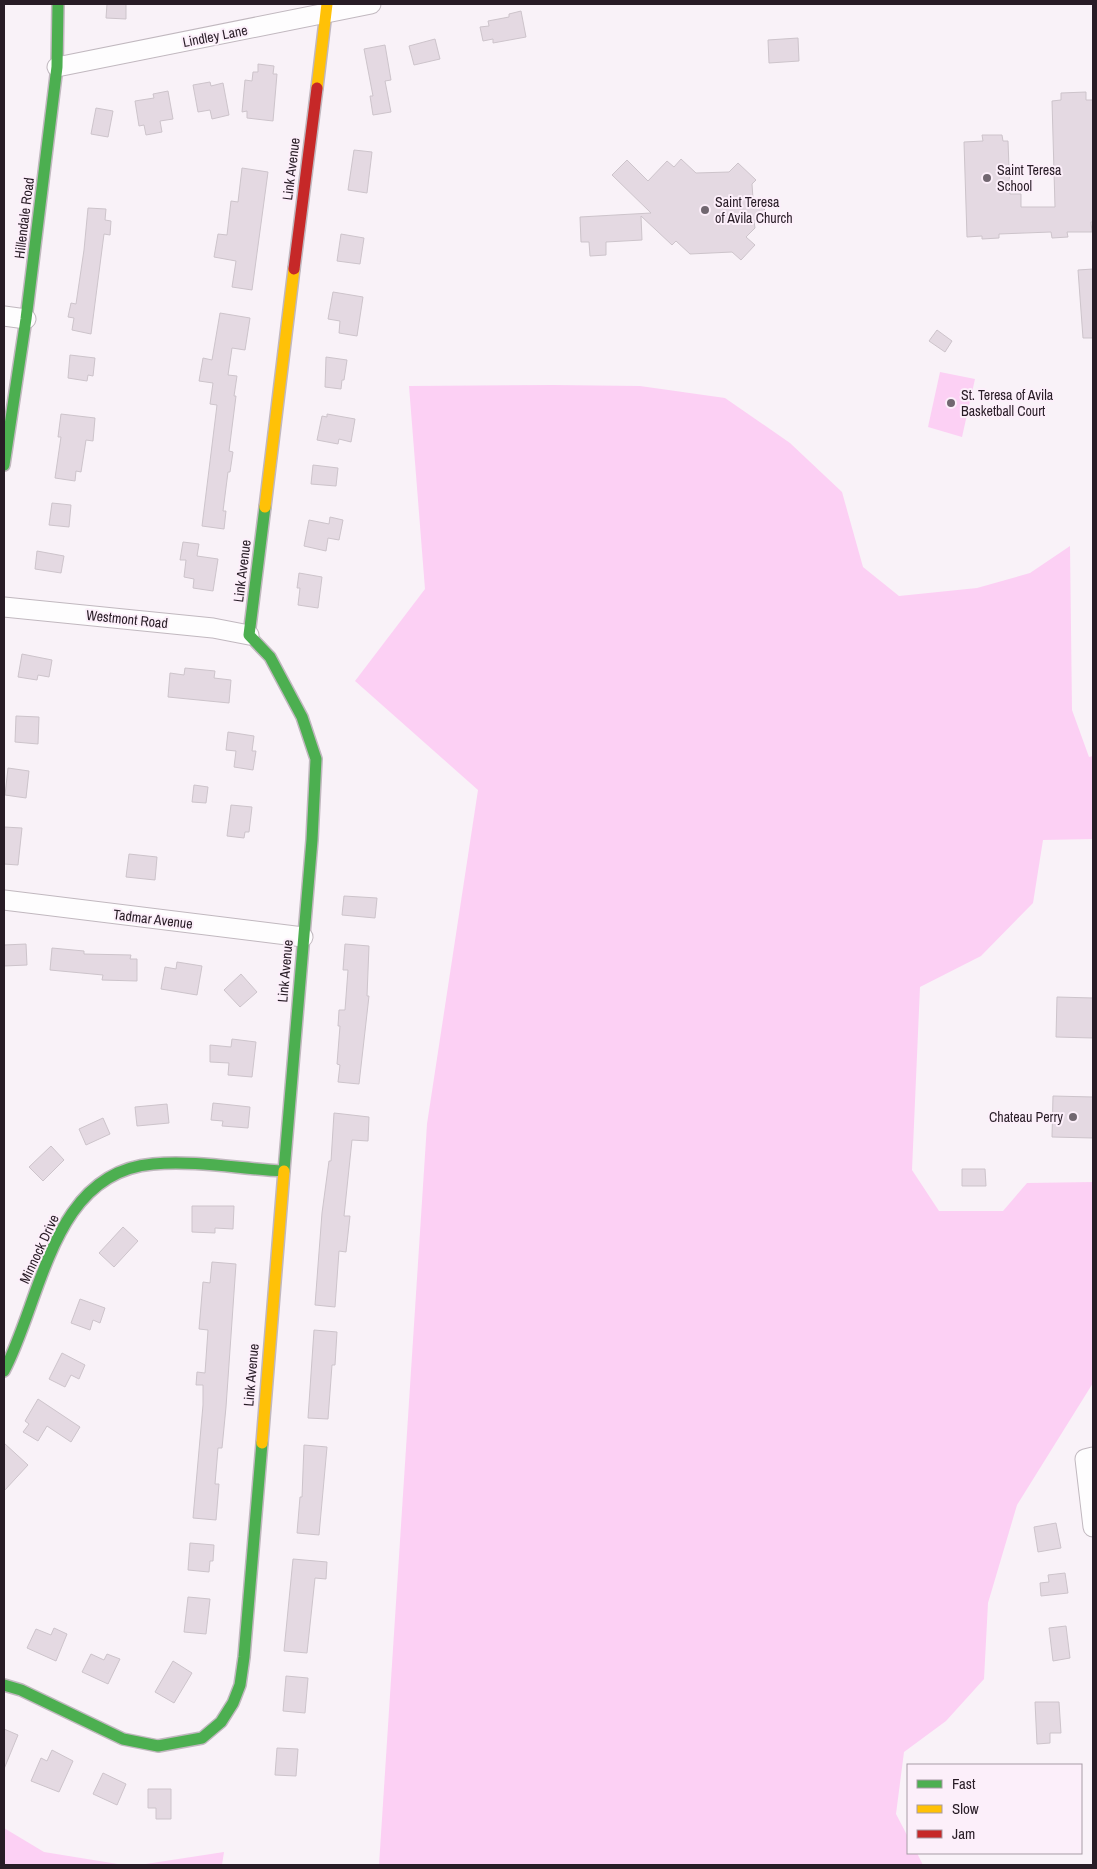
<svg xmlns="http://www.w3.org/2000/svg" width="1097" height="1869" font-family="'Archivo Narrow',sans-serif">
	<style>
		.green { fill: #fcd0f4 }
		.building { fill: #e4d9e2; stroke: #cdc4cb }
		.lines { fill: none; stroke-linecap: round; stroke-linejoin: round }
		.street-casing { stroke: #c1b8bf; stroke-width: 21 }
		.fast-casing { stroke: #c1b8bf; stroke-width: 14 }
		.slow-casing { stroke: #c1b8bf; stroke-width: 14 }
		.jam-casing { stroke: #c1b8bf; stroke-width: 14 }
		.street { stroke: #fefdfe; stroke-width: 19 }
		.fast { stroke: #4caf50; stroke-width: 11 }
		.slow { stroke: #ffc107; stroke-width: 11 }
		.jam { stroke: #c62828; stroke-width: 11 }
		.poi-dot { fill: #716770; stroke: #fceffa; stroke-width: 2 }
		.labels { text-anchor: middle; stroke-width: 4; stroke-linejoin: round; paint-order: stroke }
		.street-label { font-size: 14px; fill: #281c26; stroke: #fceffa }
		.poi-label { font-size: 14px; fill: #281c26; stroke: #fceffa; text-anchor: start }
	</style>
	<rect width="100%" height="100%" fill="#f9f2f8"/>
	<g class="green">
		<path d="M940 372 975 379 962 437 928 427Z"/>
		<path d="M553 385 640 386 725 398 790 443 842 492 863 567 899 596 977 588 1030 573 1070 546 1072 710 1089 757 1093 756V839L1043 840 1033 903 981 956 920 987 912 1170 939 1211H1003L1027 1183 1093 1182V1383L1017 1505 988 1603 984 1679 946 1721 904 1752 896 1814 908 1837V1853H917L923 1865H379L427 1124 478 790 355 681 425 589 409 386Z"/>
		<path d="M4 1828 44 1852 124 1865H4Z"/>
		<path d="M224 1852 222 1865H139Z"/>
	</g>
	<g class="building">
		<path d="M107 4H126V19L106 18Z"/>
		<path d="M521 11 526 37 493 43V39L483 41 480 27 489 26 488 21 509 17V14Z"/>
		<path d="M798 38 799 61 769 63 768 40Z"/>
		<path d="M435 39 440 59 414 65 409 46Z"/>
		<path d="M385 45 391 80 385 81 391 112 373 115 370 96H373L364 49Z"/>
		<path d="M258 64 274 66 273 74H277L273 121 247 118V111L242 112 245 80 252 81 253 72H258Z"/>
		<path d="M210 82 211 86 223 83 229 115 212 119 210 110 198 112 193 85Z"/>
		<path d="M168 91 173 119 160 121 162 132 146 135 144 125 139 126 135 101 154 98 153 94Z"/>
		<path d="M1086 92V100H1093V222H1091L1092 232H1067L1068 237 1052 238 1051 232 999 234V238L982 239V236L967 237 964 142 983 141 982 135H1002L1003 141H1008L1010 194H1021V207H1055L1052 101 1061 100V93Z"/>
		<path d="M96 108 113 111 108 137 91 134Z"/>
		<path d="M354 150 372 152 367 193 348 190Z"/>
		<path d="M681 159 696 173 729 172 738 163 756 180 752 184 753 199 765 210 754 221 755 228 746 237 755 245 741 260 732 252 690 254 676 241 672 245 641 216 642 240 606 242V255L590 256 589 242H581L580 217 651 213 612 175 627 160 648 181 667 161 674 167Z"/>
		<path d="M242 168 268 172 252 290 232 287 236 261 214 257 218 234 227 235 231 201 238 202Z"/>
		<path d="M88 208 106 209 105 220 111 221 110 235 104 234 91 334 72 330 74 318 68 317 71 303 76 304 84 250Z"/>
		<path d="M341 234 364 238 360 264 337 261Z"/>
		<path d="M1093 269V338H1083L1078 270Z"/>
		<path d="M333 292 363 297 357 336 339 333 340 321 328 319Z"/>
		<path d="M220 313 250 318 245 350 232 348 228 375 237 376 234 396H236L229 451 233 452 230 472H228L223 511H226L224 529 202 526 217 405 210 404 213 383 199 381 203 358 212 360Z"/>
		<path d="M937 330 952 341 945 352 929 341Z"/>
		<path d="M70 355 95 358 93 376 88 375 87 381 68 378Z"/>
		<path d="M326 357 347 360 344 380H342L341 389 325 387Z"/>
		<path d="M61 414 95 418 93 441 86 440 81 472 76 471 75 481 55 478 61 437H58Z"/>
		<path d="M327 414 355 419 351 442 339 439 338 444 317 440 322 416 327 417Z"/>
		<path d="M313 465 338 468 336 486 311 484Z"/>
		<path d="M52 503 71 505 69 527 49 525Z"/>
		<path d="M330 517 343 520 339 540 328 538 326 551 304 546 309 520 329 524Z"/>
		<path d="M183 542 199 544 197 556 218 559 213 591 193 588 194 579 184 577 186 560H180Z"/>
		<path d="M37 551 64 556 61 573 35 569Z"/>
		<path d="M299 573 322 577 318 608 298 605 300 588H297Z"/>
		<path d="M22 654 52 660 49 677 38 675 37 680 18 677Z"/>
		<path d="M185 668 215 671 214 678 231 680 229 703 168 697 170 673 184 675Z"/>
		<path d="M16 716 39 717 38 744 15 742Z"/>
		<path d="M228 732 254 736 252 751H256L253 770 234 767 236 751 226 750Z"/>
		<path d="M8 768 29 771 26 798 5 795Z"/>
		<path d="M194 785 208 787 206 803 192 802Z"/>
		<path d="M231 805 252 807 249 832H245L244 838 227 836Z"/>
		<path d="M4 827 22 828 18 865 4 864Z"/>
		<path d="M129 854 157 857 155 880 126 877Z"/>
		<path d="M344 896 377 898 375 918 342 915Z"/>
		<path d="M26 944 27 965 4 966V945Z"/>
		<path d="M345 944 369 946 367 996H369L359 1084 338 1082 340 1065 337 1064 340 1026H338L339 1010H345L348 970H343Z"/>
		<path d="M52 948 84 951V954L131 955 130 959H137V981L102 980 103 975 50 970Z"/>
		<path d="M177 962 202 966 197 995 161 989 165 967 176 969Z"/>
		<path d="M241 974 257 992 240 1007 224 990Z"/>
		<path d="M1057 997 1093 998V1038L1056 1037Z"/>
		<path d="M232 1039 256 1042 252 1077 228 1075 229 1063 210 1062V1045L231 1047Z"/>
		<path d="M1053 1096 1093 1097V1138L1052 1137Z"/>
		<path d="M213 1103 250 1107 248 1128 222 1126 223 1121 211 1120Z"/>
		<path d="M167 1104 169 1123 137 1126 135 1107Z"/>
		<path d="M334 1113 369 1117 368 1141 352 1140 344 1216H350L346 1252 339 1251 335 1307 315 1305 322 1213 329 1161H331Z"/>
		<path d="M103 1118 110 1134 86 1145 79 1129Z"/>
		<path d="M51 1146 64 1160 43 1181 29 1167Z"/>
		<path d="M962 1169H985L986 1186H962Z"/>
		<path d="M192 1206H234L233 1229 215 1228V1233L192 1232Z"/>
		<path d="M123 1227 138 1241 114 1267 99 1253Z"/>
		<path d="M212 1262 236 1264 226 1407 222 1448H218L215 1484H219L216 1520 193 1518 203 1405V1385H196L197 1372 205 1373 208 1330 199 1329 203 1282 210 1283Z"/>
		<path d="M80 1299 105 1308 100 1323 93 1320 90 1330 71 1323Z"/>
		<path d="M314 1330 337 1332 335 1365H332L328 1419 308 1418Z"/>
		<path d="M62 1353 85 1365 79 1379 71 1375 65 1387 49 1379Z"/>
		<path d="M38 1399 80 1427 71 1442 47 1426 38 1441 23 1432 29 1424 25 1421Z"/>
		<path d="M4 1443 28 1465 4 1491Z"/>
		<path d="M304 1445 327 1447 319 1535 297 1533 300 1497H302Z"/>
		<path d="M1056 1523 1061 1548 1038 1552 1034 1527Z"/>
		<path d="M190 1543 214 1545 213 1561H210L209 1572 188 1570Z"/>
		<path d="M293 1559 327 1562 326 1579 315 1578 307 1653 284 1651Z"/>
		<path d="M1065 1573 1068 1593 1041 1596 1040 1583 1049 1582 1048 1575Z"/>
		<path d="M188 1597 210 1599 206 1634 184 1632Z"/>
		<path d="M1066 1626 1070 1658 1053 1661 1049 1628Z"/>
		<path d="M54 1628 67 1634 56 1661 27 1648 36 1629 51 1635Z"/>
		<path d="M91 1654 104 1660 107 1654 120 1659 108 1684 82 1672Z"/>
		<path d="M173 1661 192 1673 174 1703 155 1692Z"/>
		<path d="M286 1676 308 1678 305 1713 283 1711Z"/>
		<path d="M1035 1702H1059L1061 1733H1050V1743L1037 1744Z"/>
		<path d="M4 1729 18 1735 4 1769Z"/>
		<path d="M277 1748 298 1749 296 1776 275 1775Z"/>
		<path d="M52 1750 73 1761 59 1792 31 1781 41 1758 47 1761Z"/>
		<path d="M103 1773 126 1784 117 1805 93 1794Z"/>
		<path d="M148 1789H171V1819H156V1808H148Z"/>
	</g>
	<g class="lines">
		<defs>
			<g id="street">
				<path d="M57 67 371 4"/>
				<path d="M4 316 26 319"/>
				<path d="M4 607 213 628 249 635"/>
				<path d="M4 900 303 937"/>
				<path d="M1093 1457 1085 1459 1093 1527"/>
			</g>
			<g id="fast">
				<path d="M4 465 26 319 57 67 58 4"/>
				<path d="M265 507 249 635 270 657 302 717 316 759 312 840 284 1171"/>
				<path d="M4 1371C42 1299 52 1172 153 1164 195 1160 241 1169 283 1171"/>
				<path d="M4 1685 21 1690 123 1739 158 1746 202 1738 221 1722 233 1703 240 1685 244 1657 262 1443"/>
			</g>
			<g id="slow">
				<path d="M317 88 327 4"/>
				<path d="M265 507 294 269"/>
				<path d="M262 1443 284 1171"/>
			</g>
			<path id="jam" d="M294 269 317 88"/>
		</defs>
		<use href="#street" class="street-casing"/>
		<use href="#fast" class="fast-casing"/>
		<use href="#slow" class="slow-casing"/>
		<use href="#jam" class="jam-casing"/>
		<use href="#street" class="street"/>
		<use href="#fast" class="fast"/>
		<use href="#slow" class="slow"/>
		<use href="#jam" class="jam"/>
	</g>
	<g class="poi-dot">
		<circle cx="987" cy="178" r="5"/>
		<circle cx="705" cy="210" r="5"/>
		<circle cx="951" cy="403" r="5"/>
		<circle cx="1073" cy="1117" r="5"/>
	</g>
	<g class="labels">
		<g class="street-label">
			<text transform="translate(215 36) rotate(-11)" y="5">Lindley Lane</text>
			<text transform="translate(291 169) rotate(-83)" y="5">Link Avenue</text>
			<text transform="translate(24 218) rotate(-83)" y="5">Hillendale Road</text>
			<text transform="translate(242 571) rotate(-83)" y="5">Link Avenue</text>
			<text transform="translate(127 619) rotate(6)" y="5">Westmont Road</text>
			<text transform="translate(153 919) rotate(7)" y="5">Tadmar Avenue</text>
			<text transform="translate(285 971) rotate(-85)" y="5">Link Avenue</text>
			<text transform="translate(39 1249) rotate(-65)" y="5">Minnock Drive</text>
			<text transform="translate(251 1375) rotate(-85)" y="5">Link Avenue</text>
		</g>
		<g class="poi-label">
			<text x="997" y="175">Saint Teresa<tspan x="997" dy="16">School</tspan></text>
			<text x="715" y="207">Saint Teresa<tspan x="715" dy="16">of Avila Church</tspan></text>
			<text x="961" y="400">St. Teresa of Avila<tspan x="961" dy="16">Basketball Court</tspan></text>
			<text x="1063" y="1122" text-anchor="end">Chateau Perry</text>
		</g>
	</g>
	<rect width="1097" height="1869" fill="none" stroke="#281c26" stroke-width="10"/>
	<rect x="907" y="1764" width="175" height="90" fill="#fceffa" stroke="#a79ba5"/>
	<rect x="917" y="1780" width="25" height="8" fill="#4caf50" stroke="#a79ba5"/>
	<text x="952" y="1789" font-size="15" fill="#281c26">Fast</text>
	<rect x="917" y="1805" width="25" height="8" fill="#ffc107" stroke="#a79ba5"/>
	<text x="952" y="1814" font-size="15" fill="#281c26">Slow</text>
	<rect x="917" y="1830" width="25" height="8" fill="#c62828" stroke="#a79ba5"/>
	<text x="952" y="1839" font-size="15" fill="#281c26">Jam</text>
</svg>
